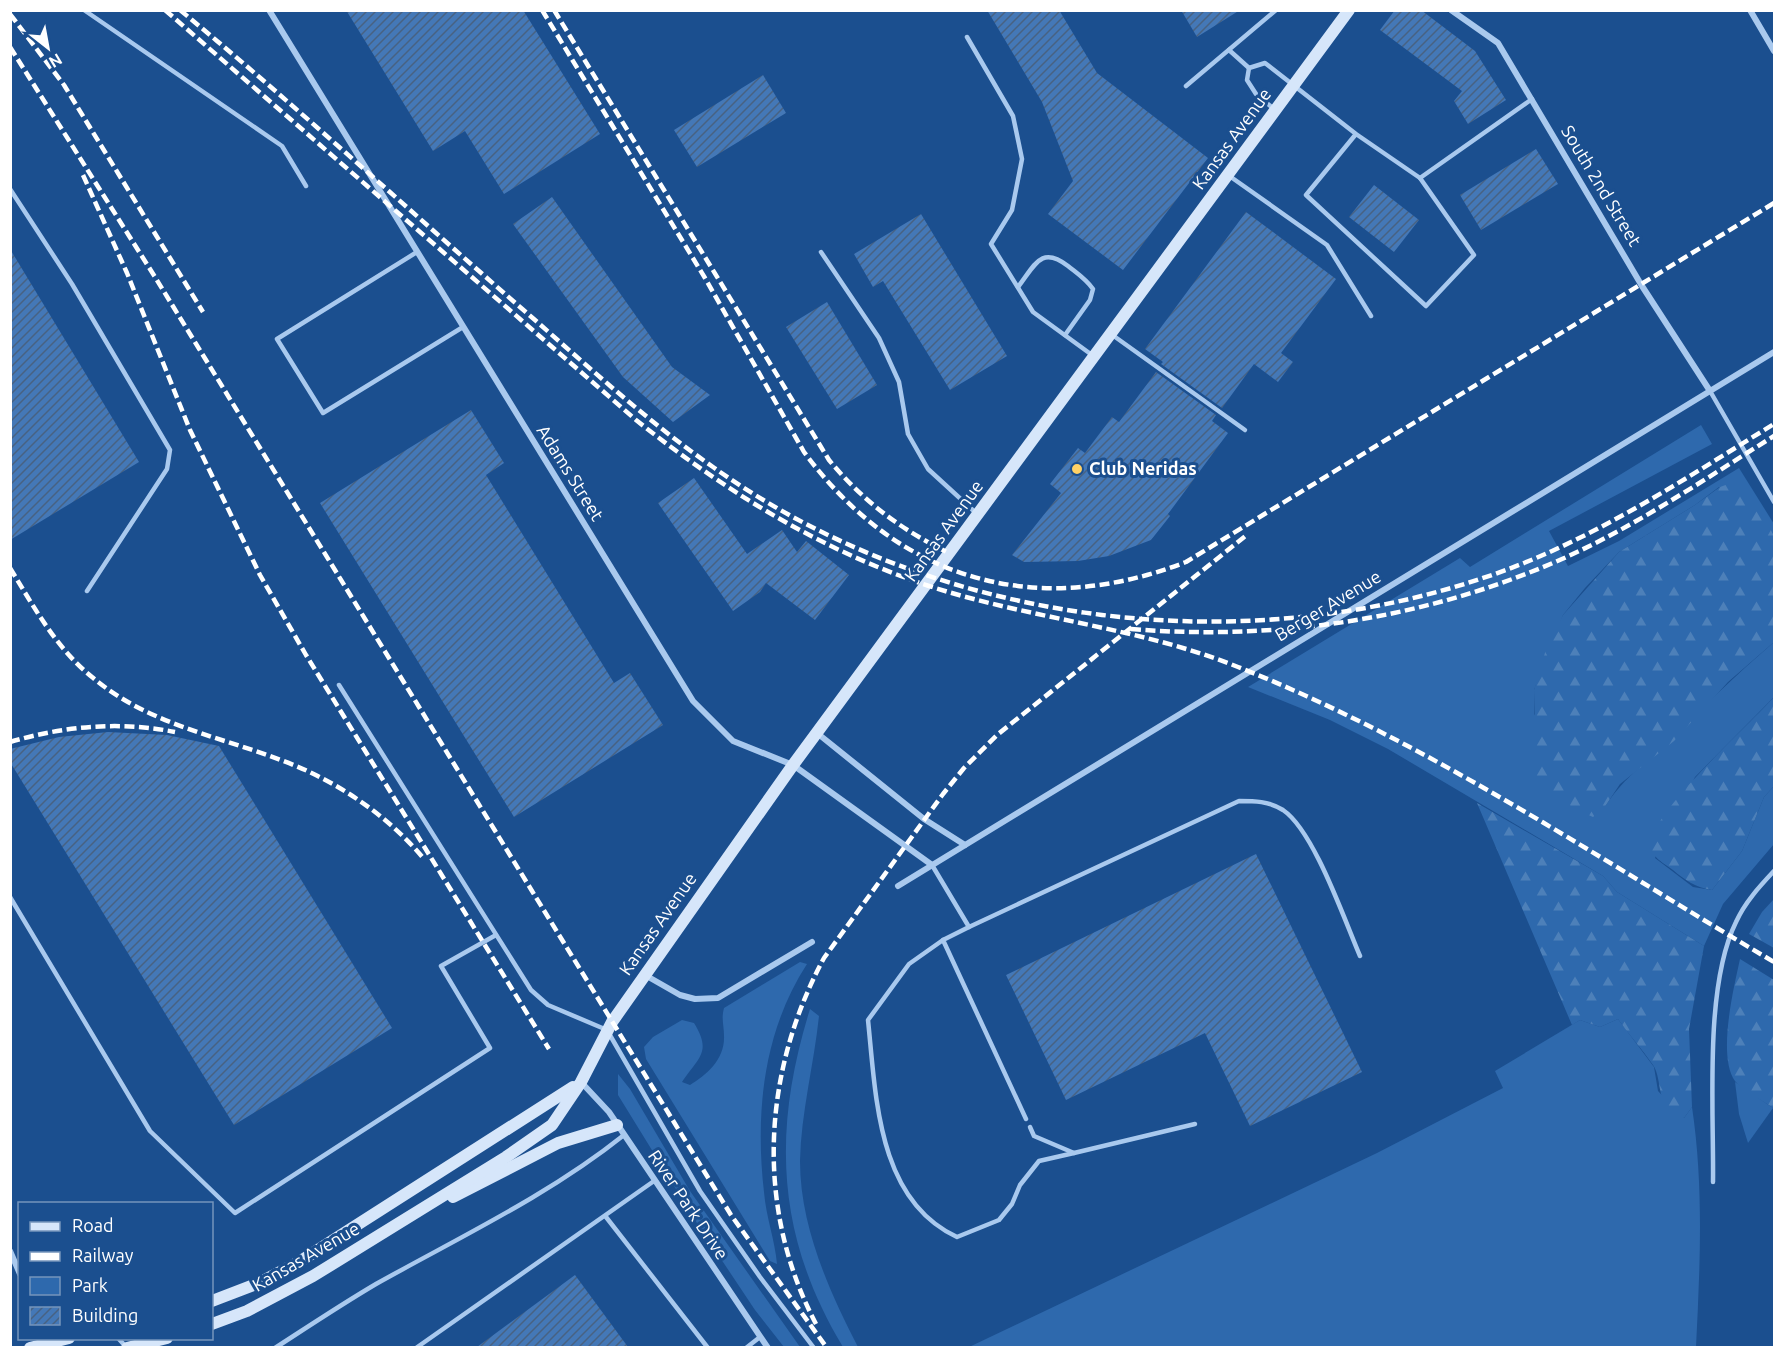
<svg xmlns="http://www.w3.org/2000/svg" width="1785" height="1358" font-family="Ubuntu,sans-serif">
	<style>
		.green { fill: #2e69ad }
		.forest { fill: url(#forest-firs) }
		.building { fill: url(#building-hatch) }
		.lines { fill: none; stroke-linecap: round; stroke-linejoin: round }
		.service { stroke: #a9c9ee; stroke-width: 4.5 }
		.minor { stroke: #a9c9ee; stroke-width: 6 }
		.secondary { stroke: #d6e6fa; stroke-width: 12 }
		.rail { stroke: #fff; stroke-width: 4.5; stroke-dasharray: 10 4.5; stroke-linecap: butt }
		.poi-dot { fill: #ffd166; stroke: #1b4f8f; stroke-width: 2 }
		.labels { text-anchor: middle; stroke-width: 6; stroke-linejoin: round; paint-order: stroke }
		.street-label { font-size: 18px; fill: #fff; stroke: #1b4f8f }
		.poi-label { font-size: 18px; font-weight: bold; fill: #fff; stroke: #1b4f8f; text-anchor: start }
	</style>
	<defs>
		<pattern id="forest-firs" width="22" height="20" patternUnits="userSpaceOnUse" patternTransform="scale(1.5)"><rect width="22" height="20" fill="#2e69ad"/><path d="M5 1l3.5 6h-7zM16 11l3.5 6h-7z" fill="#4d80b9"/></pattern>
		<pattern id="building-hatch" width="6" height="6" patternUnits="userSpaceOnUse" patternTransform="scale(1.5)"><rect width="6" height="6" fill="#4478b7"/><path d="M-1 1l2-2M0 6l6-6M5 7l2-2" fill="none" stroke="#486282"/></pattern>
	</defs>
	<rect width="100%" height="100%" fill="#1b4f8f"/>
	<g class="green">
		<path d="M1701 425 1712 444 1549 531 1568 566 1619 541 1739 468 1774 524V536L1719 487 1695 505 1619 552 1585 588 1563 615 1534 690V714L1606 805C1621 782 1640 767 1660 749 1697 712 1735 676 1774 642V697L1695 777 1655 858 1693 887 1712 890 1742 851 1764 797 1774 786V844L1723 904 1704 946 1617 892 1603 876 1388 749 1330 720 1248 687 1460 558 1470 567Z"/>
		<path d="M800 962 807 964C763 1032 755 1113 764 1192 766 1217 775 1240 777 1264L770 1261 646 1059 644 1047 653 1037 682 1020 694 1023C712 1052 699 1057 682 1082L690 1085C707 1075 725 1059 724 1036 724 1025 721 1019 724 1008Z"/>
		<path d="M810 1009 819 1016C814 1064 801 1113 800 1161 800 1226 829 1291 858 1347H843C776 1236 772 1131 810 1009Z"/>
		<path d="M1618 1019 1654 1067 1658 1091 1684 1118 1692 1107C1704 1187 1700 1267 1696 1347L967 1348 1377 1153 1503 1088 1495 1071 1580 1020 1600 1027Z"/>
		<path d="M618 1074 630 1089 690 1191 800 1347H784L755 1310 695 1220 618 1095Z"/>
		<path d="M1735 1082 1773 1108 1748 1143 1739 1114Z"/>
	</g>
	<g class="forest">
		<path d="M1734 482 1747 486 1774 536V642L1728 682 1674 741 1620 784 1606 805 1593 817C1570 807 1553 796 1536 778L1534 690 1547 646 1563 615 1619 552 1695 505 1720 487Z"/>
		<path d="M1774 697V786L1764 797 1742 851 1712 890C1695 887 1686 881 1673 870 1664 863 1650 857 1651 843 1653 811 1749 725 1774 697Z"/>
		<path d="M1477 803 1603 876 1617 892 1704 946 1689 1029 1692 1107 1684 1118C1653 1108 1664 1081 1653 1065 1642 1049 1629 1035 1618 1019L1600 1027 1580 1020 1572 1025Z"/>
		<path d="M1774 899V948L1749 934 1762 912Z"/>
		<path d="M1740 959 1774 980 1773 1108C1763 1100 1743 1092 1735 1081 1717 1056 1734 987 1740 959Z"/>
	</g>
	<g class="building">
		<path d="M346 10H523L600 134 504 194 465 131 433 151Z"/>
		<path d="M987 10H1059L1097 73 1208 158 1123 270 1048 214 1073 181 1042 102Z"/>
		<path d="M1181 10H1240L1197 37Z"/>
		<path d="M1395 10H1421L1475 51 1506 100 1468 124 1454 101 1462 91 1380 30Z"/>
		<path d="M763 75 786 113 697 167 674 130Z"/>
		<path d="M1536 149 1558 184 1481 230 1460 195Z"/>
		<path d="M1374 185 1419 220 1394 252 1349 217Z"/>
		<path d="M552 197 672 367 710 395 673 422 623 377 513 224Z"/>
		<path d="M1246 212 1336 279 1281 353 1293 362 1278 382 1254 364 1222 408 1161 364 1163 362 1145 349Z"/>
		<path d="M921 214 1007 356 950 390 883 281 873 287 854 254Z"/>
		<path d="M10 249 139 462 10 540Z"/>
		<path d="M827 302 877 385 837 409 786 327Z"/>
		<path d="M1156 372 1216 415 1212 421 1228 433 1168 514 1170 516 1151 540 1109 556 1078 561 1024 562 1012 555 1061 493 1050 484 1078 448 1085 453 1112 417 1119 422Z"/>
		<path d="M471 410 504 463 486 475 614 683 630 673 663 725 514 817 320 503Z"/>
		<path d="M694 478 747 554 782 530 797 552 806 541 849 575 815 620 766 583 760 592 733 611 658 503Z"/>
		<path d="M108 732 167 735 219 746 392 1028 234 1125 10 762V749L59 737Z"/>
		<path d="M1256 854 1362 1072 1250 1126 1205 1033 1066 1100 1006 975Z"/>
		<path d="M575 1275 628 1347H477Z"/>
	</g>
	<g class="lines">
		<g class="service">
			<path d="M84 10 282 146 306 186"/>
			<path d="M967 37 1013 116 1022 159 1012 210 991 244 1033 312 1092 355"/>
			<path d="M1229 50 1249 68"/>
			<path d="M1186 86 1276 10"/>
			<path d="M1274 109 1256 94 1247 80 1249 68 1265 63 1356 134 1420 178 1474 255 1426 306 1306 195 1356 134"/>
			<path d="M1228 175 1327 245 1371 316"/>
			<path d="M1420 178 1532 99"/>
			<path d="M10 189 72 284 170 450 167 469 87 591"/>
			<path d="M417 252 277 339 323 413 463 327"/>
			<path d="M821 252 879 338 899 382 908 434 928 469 976 513"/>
			<path d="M1018 287C1035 265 1041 245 1068 266 1078 274 1086 279 1093 289L1090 300 1065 335"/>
			<path d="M1111 334 1245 430"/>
			<path d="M1710 391 1774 502"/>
			<path d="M339 685 531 990 548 1005 607 1030 700 1191 760 1277 814 1348"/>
			<path d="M932 865 969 927"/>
			<path d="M10 897 150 1131 235 1213 490 1048 441 966 496 935"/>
			<path d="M943 940 909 964 868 1020C876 1096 877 1200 957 1237L999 1220 1012 1204 1020 1185 1039 1161 1074 1153"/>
			<path d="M1026 1119 943 940 969 927 1239 801C1254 801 1269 801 1283 810 1314 831 1344 919 1360 956"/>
			<path d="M1030 1127 1034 1136 1074 1153 1195 1124"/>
			<path d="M1713 1182C1714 1109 1704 987 1736 922 1745 902 1760 886 1774 871"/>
			<path d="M606 1217 708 1348"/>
			<path d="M118 1338 127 1348"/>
			<path d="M275 1348C309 1326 342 1304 376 1284 460 1237 549 1195 624 1135"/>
			<path d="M416 1348 654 1181"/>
			<path d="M746 1348 760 1337"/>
		</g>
		<g class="minor">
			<path d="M269 10 693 701 733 741 793 765 932 865"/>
			<path d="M1451 10 1498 43 1642 286 1710 391"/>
			<path d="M1750 10 1774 51"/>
			<path d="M817 733 924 819 965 845"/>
			<path d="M898 886 1774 352"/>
			<path d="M645 975 680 995 695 999 718 998 812 942"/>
			<path d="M581 1082 609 1112 768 1348"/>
			<path d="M10 1251 20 1274"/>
		</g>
		<g class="secondary">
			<path d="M453 1197 558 1143 617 1125"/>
			<path d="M212 1301 259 1283 299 1262 573 1087"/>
			<path d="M212 1324 247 1311 313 1276 506 1157 552 1125 581 1082 612 1022 793 765 1349 10"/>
			<path d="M30 1348 69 1338"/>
			<path d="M127 1348 167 1338"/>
		</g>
		<g class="rail">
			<path d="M165 10 636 420C725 491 820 550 929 586 1030 619 1139 627 1238 667 1428 742 1599 859 1774 962"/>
			<path d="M180 10C301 110 416 217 535 320 593 371 650 423 713 467 943 631 1263 667 1524 563 1613 527 1694 473 1774 424"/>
			<path d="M542 10 705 278 804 452C899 581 1036 620 1186 562L1774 203"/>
			<path d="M554 10 829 460C863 501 901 530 949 553"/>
			<path d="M10 14 64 85 203 312"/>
			<path d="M10 47 155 277 731 1215 827 1348"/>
			<path d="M83 175 127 273 190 430 260 575 306 655 549 1049"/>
			<path d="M10 568C34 607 56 648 92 677 151 727 226 737 296 766 344 786 391 819 424 859"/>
			<path d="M1131 629C1278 641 1426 619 1562 559 1636 526 1705 479 1774 436"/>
			<path d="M10 742C64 726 120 721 175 732"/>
			<path d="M816 1324C755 1208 762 1073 824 958L943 794 964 768 997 735 1248 534"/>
		</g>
	</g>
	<circle class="poi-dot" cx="1077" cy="469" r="6"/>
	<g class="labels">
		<g class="street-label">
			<text transform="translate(1232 139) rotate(-54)" y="6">Kansas Avenue</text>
			<text transform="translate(1601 186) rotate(59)" y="6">South 2nd Street</text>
			<text transform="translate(570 473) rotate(58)" y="6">Adams Street</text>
			<text transform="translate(944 531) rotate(-54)" y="6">Kansas Avenue</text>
			<text transform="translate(1328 606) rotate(-31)" y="6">Berger Avenue</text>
			<text transform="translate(658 924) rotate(-55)" y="6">Kansas Avenue</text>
			<text transform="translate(688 1205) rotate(56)" y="6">River Park Drive</text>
			<text transform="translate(306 1257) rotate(-30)" y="6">Kansas Avenue</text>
		</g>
		<g class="poi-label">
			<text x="1089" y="475">Club Neridas</text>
		</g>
	</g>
	<rect width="1785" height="1358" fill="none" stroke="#ffffff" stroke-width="24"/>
	<rect x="18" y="1202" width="195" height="138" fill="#1b4f8f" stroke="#7695bc" stroke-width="1.5"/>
	<rect x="30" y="1222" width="30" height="9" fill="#d6e6fa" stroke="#7695bc" stroke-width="1.5"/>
	<text x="72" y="1232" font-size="18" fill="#ffffff">Road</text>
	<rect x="30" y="1252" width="30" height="9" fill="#ffffff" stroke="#7695bc" stroke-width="1.5"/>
	<text x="72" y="1262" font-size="18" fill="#ffffff">Railway</text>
	<rect x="30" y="1277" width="30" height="18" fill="#2e69ad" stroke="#7695bc" stroke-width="1.5"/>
	<text x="72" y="1292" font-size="18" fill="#ffffff">Park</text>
	<rect x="30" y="1307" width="30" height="18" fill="url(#building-hatch)" stroke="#7695bc" stroke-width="1.5"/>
	<text x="72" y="1322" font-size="18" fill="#ffffff">Building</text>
	<g transform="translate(48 48) rotate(149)" stroke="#1b4f8f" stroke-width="4.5" paint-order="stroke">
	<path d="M0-4.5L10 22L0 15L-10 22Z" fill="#ffffff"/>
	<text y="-9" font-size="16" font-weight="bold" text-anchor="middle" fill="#ffffff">N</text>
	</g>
</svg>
